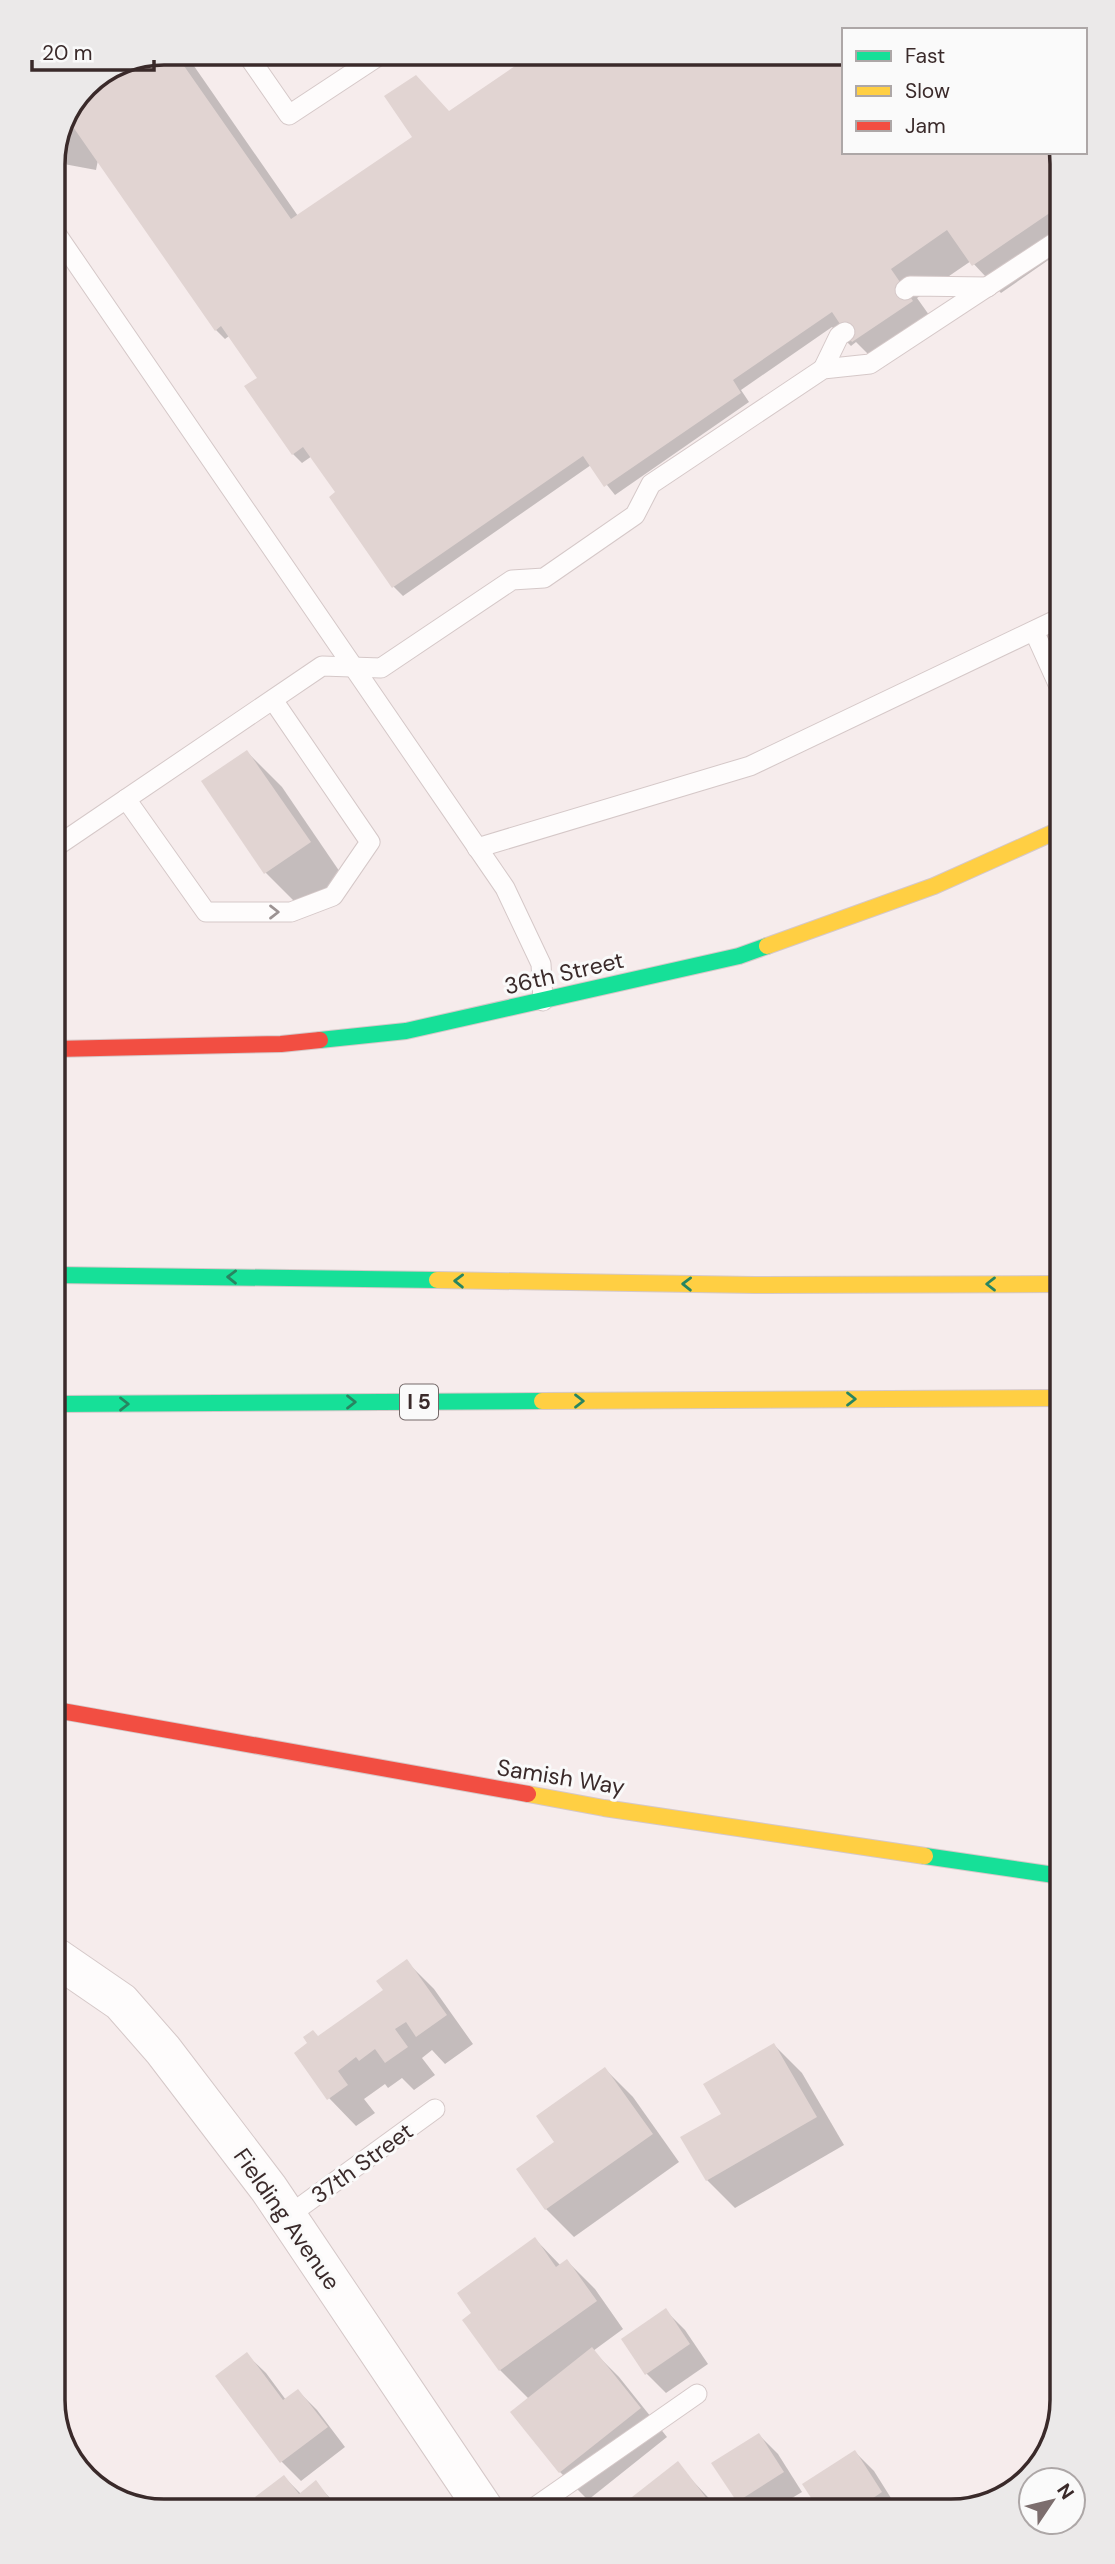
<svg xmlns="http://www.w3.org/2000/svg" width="1115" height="2564" font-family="'DM Sans',sans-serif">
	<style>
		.shadow { fill: #0003 }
		.building { fill: #e1d4d2 }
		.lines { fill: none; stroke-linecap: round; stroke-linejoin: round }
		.lane-casing { stroke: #d5c8c8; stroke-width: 21 }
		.street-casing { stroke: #d5c8c8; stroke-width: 40 }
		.fast-casing { stroke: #d5c8c8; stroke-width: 18 }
		.slow-casing { stroke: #d5c8c8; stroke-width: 18 }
		.jam-casing { stroke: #d5c8c8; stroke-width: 18 }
		.lane { stroke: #fefcfc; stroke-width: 19 }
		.street { stroke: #fefcfc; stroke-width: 38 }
		.fast { stroke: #16e098; stroke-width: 16 }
		.slow { stroke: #ffcf43; stroke-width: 16 }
		.jam { stroke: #f24e42; stroke-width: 16 }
		.oneway { stroke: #9c9393 }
		.oneway2 { stroke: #288561 }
		.labels { text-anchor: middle; stroke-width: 6; stroke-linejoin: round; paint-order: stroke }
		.shield { fill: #fafafa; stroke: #746868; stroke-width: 2 }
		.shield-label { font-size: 21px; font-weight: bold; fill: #3a2a2a }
		.street-label { font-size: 23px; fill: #3a2a2a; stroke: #fafafa }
		.rim { fill: none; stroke: #3a2a2a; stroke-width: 3.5 }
	</style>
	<rect width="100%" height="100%" fill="#f6ecec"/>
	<g class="shadow">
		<path d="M163 52 185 53 298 216 538 53H844V152H1057V254L1001 293 971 261 917 298 939 329 882 368 856 342 851 346 832 327 741 390 749 402 615 495 591 465 403 596 393 586 338 493 312 456 302 463 293 454 259 378 229 336 225 339 216 330 98 160 96 170 53 162V156L85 85Z"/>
		<path d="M247 752 282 787 344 878 301 908 266 873Z"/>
		<path d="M407 1962 434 1989 473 2044 445 2064 432 2050 422 2058 435 2075 414 2090 402 2078 388 2088 385 2084 364 2099 375 2113 356 2126 329 2098 319 2038 385 1991Z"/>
		<path d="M774 2045 802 2073 844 2145 735 2208 707 2180 723 2115Z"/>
		<path d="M605 2069 633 2097 679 2162 574 2237 546 2209 557 2142Z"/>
		<path d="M535 2239 561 2266 567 2261 595 2289 623 2329 593 2351 619 2377 667 2437 588 2500 560 2472 529 2399 500 2370 474 2314Z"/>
		<path d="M666 2311 685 2330 708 2364 666 2393 647 2374 623 2339Z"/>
		<path d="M246 2354 266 2373 286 2400 298 2391 317 2410 345 2447 301 2481 282 2462 217 2377Z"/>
		<path d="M759 2435 778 2454 802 2492 777 2507H745L738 2501Z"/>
		<path d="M855 2452 874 2471 896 2506 819 2507Z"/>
		<path d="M677 2464 718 2508H621Z"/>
		<path d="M284 2477 301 2494 316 2483 341 2510H268Z"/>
	</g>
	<g class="building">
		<path d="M163 52 175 53 291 219 412 137 384 96 416 75 449 111 534 53H844V152H1057V208L972 266 947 230 891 269 913 301 852 342 832 312 733 380 741 393 604 487 583 456 392 588 329 497 335 492 303 447 292 455 244 386 257 378 221 326 215 331 71 124H68L85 85Z"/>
		<path d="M247 750 311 842 264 874 201 781Z"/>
		<path d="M407 1959 447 2015 416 2037 406 2022 395 2029 408 2047 385 2063 375 2049 359 2061 356 2057 338 2071 348 2085 327 2100 294 2053 307 2043 303 2037 313 2030 318 2036 383 1990 376 1981Z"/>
		<path d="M774 2043 817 2117 706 2181 680 2137 721 2114 703 2084Z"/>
		<path d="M605 2067 653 2134 545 2210 516 2169 554 2142 536 2116Z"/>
		<path d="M535 2237 556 2267 567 2259 597 2301 499 2371 462 2320 471 2313 457 2293Z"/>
		<path d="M666 2308 690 2344 645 2375 621 2339Z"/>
		<path d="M592 2347 641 2408 559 2473 510 2412Z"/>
		<path d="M247 2352 283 2400 298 2389 328 2427 280 2463 215 2376Z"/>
		<path d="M759 2433 784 2472 737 2502 711 2463Z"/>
		<path d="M855 2450 882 2492 860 2507H817L802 2484Z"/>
		<path d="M678 2461 714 2508H618Z"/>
		<path d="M284 2475 299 2494 316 2480 338 2510 266 2511 255 2497Z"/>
	</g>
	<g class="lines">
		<defs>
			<g id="lane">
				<path d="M246 53 289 115 383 53"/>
				<path d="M53 229 505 888 541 964 543 1001"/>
				<path d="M905 290 910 286 988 287"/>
				<path d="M823 369 839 336 845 332"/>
				<path d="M1034 631 1058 684"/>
				<path d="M126 799 206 912H291L333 896 370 842 273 700"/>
				<path d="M54 848 322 666 381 668 512 580 544 578 635 515 651 484 823 369 870 364 1057 241"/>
				<path d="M477 848 750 766 1058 619"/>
				<path d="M288 2216 435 2109"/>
				<path d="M532 2509 697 2394"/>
			</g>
			<path id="street" d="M57 1958 121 2002 163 2050 269 2189 484 2509"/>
			<g id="fast">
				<path d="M320 1040 406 1031 739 956 767 946"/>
				<path d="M55 1275 437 1280"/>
				<path d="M56 1404 542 1401"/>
				<path d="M925 1856 1061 1876"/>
			</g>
			<g id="slow">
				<path d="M767 946 934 886 1059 830"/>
				<path d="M437 1280 755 1285 1060 1284"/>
				<path d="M542 1401 1060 1398"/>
				<path d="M528 1794 604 1808 925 1856"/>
			</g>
			<g id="jam">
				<path d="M55 1049 281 1044 320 1040"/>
				<path d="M56 1710 528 1794"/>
			</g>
		</defs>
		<use href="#lane" class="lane-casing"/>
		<use href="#street" class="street-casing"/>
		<use href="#fast" class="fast-casing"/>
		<use href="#slow" class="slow-casing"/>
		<use href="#jam" class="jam-casing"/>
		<use href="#lane" class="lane"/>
		<use href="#street" class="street"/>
		<use href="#fast" class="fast"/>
		<use href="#slow" class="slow"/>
		<use href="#jam" class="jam"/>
	</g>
	<defs><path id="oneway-chevron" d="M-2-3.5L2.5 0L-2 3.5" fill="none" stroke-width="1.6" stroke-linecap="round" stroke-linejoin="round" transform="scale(1.75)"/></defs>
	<use class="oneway" href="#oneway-chevron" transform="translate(274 912)"/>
	<g class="oneway2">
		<use href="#oneway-chevron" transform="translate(232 1277) rotate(-179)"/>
		<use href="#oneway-chevron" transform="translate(459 1281) rotate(-179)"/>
		<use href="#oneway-chevron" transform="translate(687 1284) rotate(-179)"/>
		<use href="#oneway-chevron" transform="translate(991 1284) rotate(180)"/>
		<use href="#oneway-chevron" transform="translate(851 1399)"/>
		<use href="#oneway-chevron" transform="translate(579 1401)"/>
		<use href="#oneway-chevron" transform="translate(351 1402)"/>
		<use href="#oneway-chevron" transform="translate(124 1404)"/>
	</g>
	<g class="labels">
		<rect class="shield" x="400" y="1384.5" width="38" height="35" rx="5"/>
		<g class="shield-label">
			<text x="419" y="1409">I 5</text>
		</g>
		<g class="street-label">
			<text transform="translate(564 973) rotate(-13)" y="8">36th Street</text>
			<text transform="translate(561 1777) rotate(9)" y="8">Samish Way</text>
			<text transform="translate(362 2163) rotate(-36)" y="8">37th Street</text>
			<text transform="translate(287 2219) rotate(55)" y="8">Fielding Avenue</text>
		</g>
	</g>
	<path d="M0 0H1115V2564H0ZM164 65H951A99 99 0 0 1 1050 164V2400A99 99 0 0 1 951 2499H164A99 99 0 0 1 65 2400V164A99 99 0 0 1 164 65Z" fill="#ebe9e9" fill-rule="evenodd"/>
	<path class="rim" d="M164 65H951A99 99 0 0 1 1050 164V2400A99 99 0 0 1 951 2499H164A99 99 0 0 1 65 2400V164A99 99 0 0 1 164 65Z"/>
	<rect x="842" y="28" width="245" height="126" fill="#fafafa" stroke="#ada7a7" stroke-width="2"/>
	<rect x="856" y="51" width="35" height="10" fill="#16e098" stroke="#ada7a7" stroke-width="2"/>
	<text x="905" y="63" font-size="21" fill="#3a2a2a">Fast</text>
	<rect x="856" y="86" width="35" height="10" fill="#ffcf43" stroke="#ada7a7" stroke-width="2"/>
	<text x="905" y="98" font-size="21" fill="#3a2a2a">Slow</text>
	<rect x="856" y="121" width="35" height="10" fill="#f24e42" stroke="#ada7a7" stroke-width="2"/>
	<text x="905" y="133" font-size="21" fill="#3a2a2a">Jam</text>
	<g transform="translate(1052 2501) rotate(55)"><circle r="33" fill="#fafafa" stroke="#ada7a7" stroke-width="2"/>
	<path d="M0-5L12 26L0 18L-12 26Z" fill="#7c6e6e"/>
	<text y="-10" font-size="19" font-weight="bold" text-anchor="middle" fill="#3a2a2a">N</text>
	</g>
	<path d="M32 60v10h122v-10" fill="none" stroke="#3a2a2a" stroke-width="3.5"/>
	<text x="42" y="60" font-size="21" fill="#3a2a2a" stroke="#fafafa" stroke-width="5" paint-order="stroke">20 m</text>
</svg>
